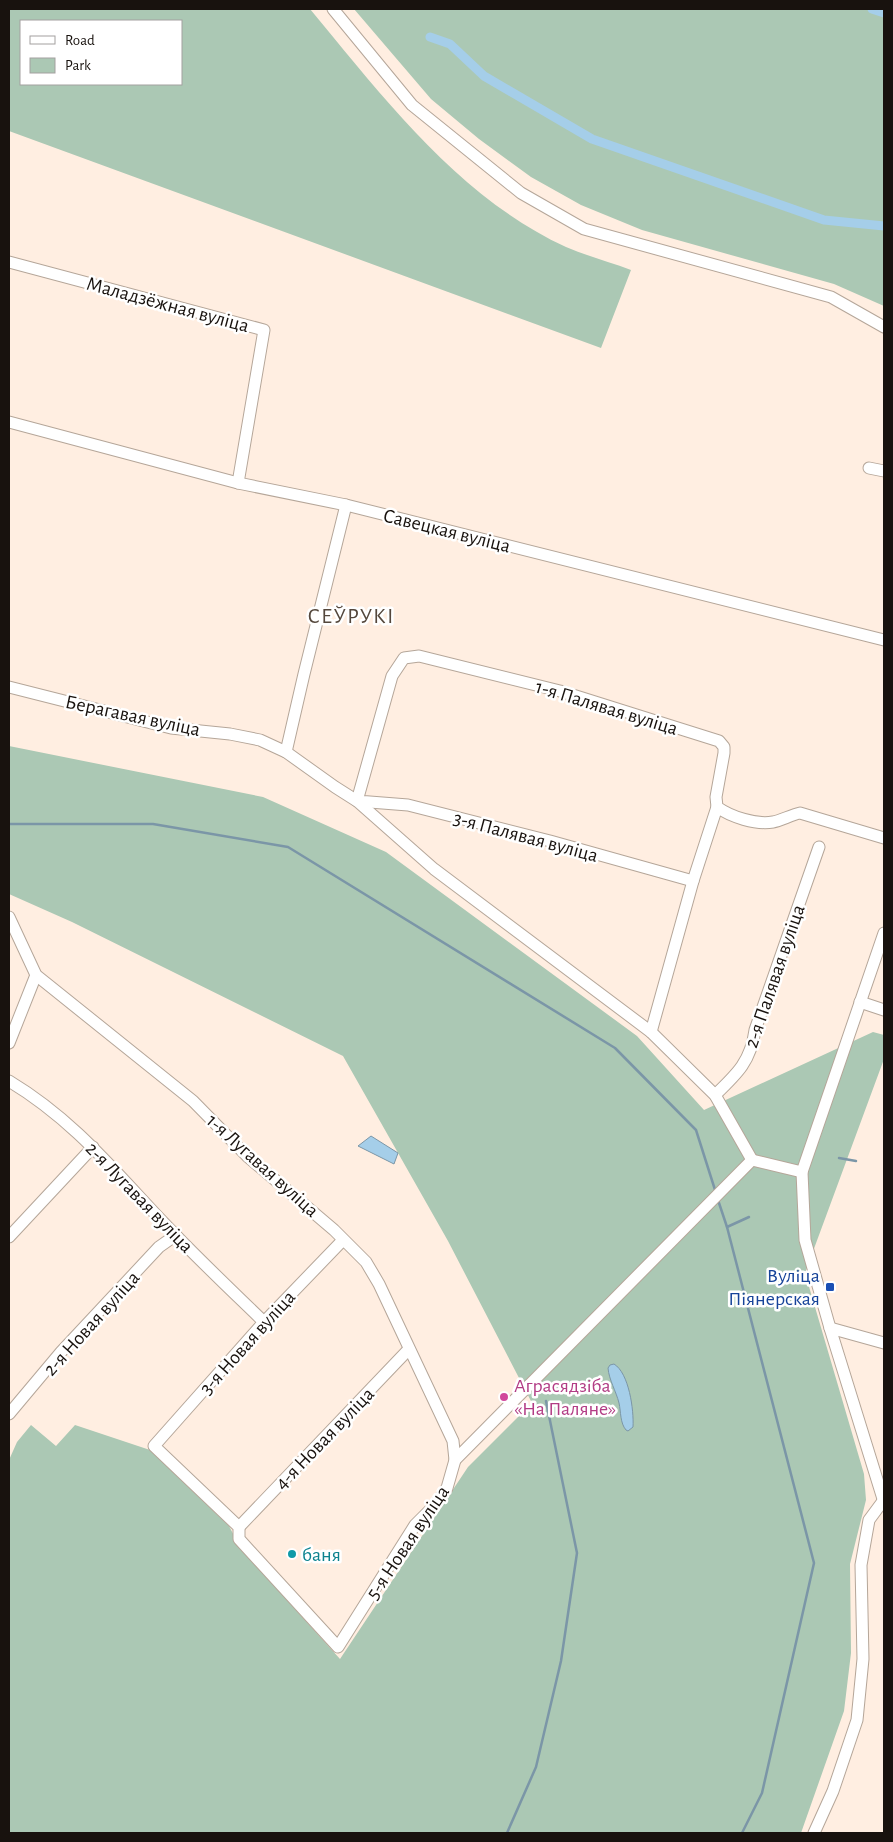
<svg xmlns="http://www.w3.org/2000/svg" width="893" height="1842" font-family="'Alegreya Sans',sans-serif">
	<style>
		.green { fill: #abc8b4; fill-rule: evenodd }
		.water { fill: #a5cee9; stroke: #7b96a7 }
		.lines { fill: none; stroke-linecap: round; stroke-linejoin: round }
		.stream { stroke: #7b96a7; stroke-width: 2.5 }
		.canal { stroke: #a5cee9; stroke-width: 9 }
		.minor-casing { stroke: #b5a699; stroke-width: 13 }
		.minor { stroke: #fff; stroke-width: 11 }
		.transit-dot { fill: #1a4fb4; stroke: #fff; stroke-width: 2 }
		.hotel-dot { fill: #d1479c; stroke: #fff; stroke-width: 2 }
		.culture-dot { fill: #0f9aa8; stroke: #fff; stroke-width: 2 }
		.labels { text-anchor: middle; stroke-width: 5; stroke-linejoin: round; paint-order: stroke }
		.street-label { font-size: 20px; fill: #18120e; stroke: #fff }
		.transit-label { font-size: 20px; fill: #164399; stroke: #fff; text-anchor: end }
		.hotel-label { font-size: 20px; fill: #b23c85; stroke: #fff; text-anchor: start }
		.culture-label { font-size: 20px; fill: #0d838f; stroke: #fff; text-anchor: start }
		.quarter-label { font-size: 22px; letter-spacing: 1px; fill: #54473c; stroke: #fff }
	</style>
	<rect width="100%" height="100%" fill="#ffeee1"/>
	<g class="green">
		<path d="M9 9H310C384 98 458 197 566 247 587 256 610 262 631 270L601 348 9 131ZM181 21V84H21V21Z"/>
		<path d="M354 9H884V306L834 284 642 230 581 205 531 177 479 139 431 99Z"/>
		<path d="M9 746 263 797 386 852 637 1036 704 1110 873 1032 884 1035V1059L805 1273 864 1474 866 1500 850 1564 851 1653 844 1711 801 1833H9V1460L17 1442 31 1425 56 1446 75 1425 150 1450 229 1526 241 1549 340 1659 468 1467 532 1403 448 1241 343 1056 72 922 9 894Z"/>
	</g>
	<g class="water">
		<path d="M371 1136 398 1153 394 1164 358 1146Z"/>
		<path d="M614 1364C629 1373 634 1410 633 1427L628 1431 626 1430C620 1423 621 1412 619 1403 616 1391 609 1380 608 1368L610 1365Z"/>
	</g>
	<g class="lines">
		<g class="stream">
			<path d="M9 824H153L288 847 615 1048 696 1130 716 1193"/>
			<path d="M839 1158 856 1161"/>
			<path d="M718 1200 727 1227 814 1563 762 1793 742 1833"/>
			<path d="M727 1227 749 1217"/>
			<path d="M507 1833 536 1767 561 1661 577 1553 546 1401"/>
		</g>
		<g class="canal">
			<path d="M872 9 884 13"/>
			<path d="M430 37 450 44 484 76 592 139 824 220 884 226"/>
		</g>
		<defs>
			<g id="minor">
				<path d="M333 9 412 105 521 193 584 229 831 297 884 327"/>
				<path d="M9 262 264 330 238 483"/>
				<path d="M9 422 238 483 346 505 884 640"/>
				<path d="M869 468 884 471"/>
				<path d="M9 687 171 728 230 734 260 740 286 752 335 787 357 801 434 869 651 1032 715 1095 752 1160"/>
				<path d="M286 752 304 674 346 505"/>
				<path d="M693 881 550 841 408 805 357 801 392 676 404 658 419 656 560 691 719 741 724 747V753L716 797 717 807C731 817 756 825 773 822 780 821 791 815 800 813L884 838"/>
				<path d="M9 917 36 975 193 1101 247 1156 334 1230 366 1262 379 1284 453 1441 455 1460 447 1488 436 1504 415 1525 338 1647 239 1539V1527L154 1446 264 1322 343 1240"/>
				<path d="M884 933 802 1172 805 1240 830 1328 884 1502"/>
				<path d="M860 1002 884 1010"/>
				<path d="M651 1032 693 881 717 807"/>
				<path d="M9 1043 36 975"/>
				<path d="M9 1081C72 1119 111 1167 161 1220 194 1255 229 1288 264 1322"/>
				<path d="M715 1095C737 1074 751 1061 755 1030L819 847"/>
				<path d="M9 1237 93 1147"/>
				<path d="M830 1328 884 1343"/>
				<path d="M9 1414 61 1352 159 1247 176 1235"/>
				<path d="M455 1460 752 1160 802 1172"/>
				<path d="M239 1527 409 1349"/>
				<path d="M814 1833 833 1791 857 1720 863 1659 861 1565 869 1520 883 1501"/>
			</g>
		</defs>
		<use href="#minor" class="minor-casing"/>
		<use href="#minor" class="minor"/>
	</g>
	<rect class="transit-dot" x="825" y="1282" width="10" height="10" rx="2.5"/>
	<circle class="hotel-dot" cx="504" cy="1397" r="5"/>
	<circle class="culture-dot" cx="292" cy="1554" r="5"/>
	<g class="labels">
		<g class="street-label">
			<text transform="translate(168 304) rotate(15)" y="7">Маладзёжная вуліца</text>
			<text transform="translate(447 530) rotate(14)" y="7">Савецкая вуліца</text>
			<text transform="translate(607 707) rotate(17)" y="7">1-я Палявая вуліца</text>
			<text transform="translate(133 715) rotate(12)" y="7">Берагавая вуліца</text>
			<text transform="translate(526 836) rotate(15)" y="7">3-я Палявая вуліца</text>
			<text transform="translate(774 976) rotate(-71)" y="7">2-я Палявая вуліца</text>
			<text transform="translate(263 1165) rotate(42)" y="7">1-я Лугавая вуліца</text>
			<text transform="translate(140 1197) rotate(46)" y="7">2-я Лугавая вуліца</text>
			<text transform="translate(91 1323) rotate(-48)" y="7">2-я Новая вуліца</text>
			<text transform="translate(247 1342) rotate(-48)" y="7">3-я Новая вуліца</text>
			<text transform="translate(324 1438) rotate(-46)" y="7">4-я Новая вуліца</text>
			<text transform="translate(407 1542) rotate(-56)" y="7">5-я Новая вуліца</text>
		</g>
		<g class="transit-label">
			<text x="820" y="1282">Вуліца<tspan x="820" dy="23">Піянерская</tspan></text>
		</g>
		<g class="hotel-label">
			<text x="514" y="1392">Аграсядзіба<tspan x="514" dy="23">«На Паляне»</tspan></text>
		</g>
		<g class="culture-label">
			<text x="302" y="1561">баня</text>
		</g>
		<g class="quarter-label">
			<text x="351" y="623">СЕЎРУКІ</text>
		</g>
	</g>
	<rect width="893" height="1842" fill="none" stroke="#18120e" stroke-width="20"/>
	<rect x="20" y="20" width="162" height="65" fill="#ffffff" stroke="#a3a09f"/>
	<rect x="30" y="36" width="25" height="8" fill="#ffffff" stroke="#a3a09f"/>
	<text x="65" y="45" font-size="15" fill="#18120e">Road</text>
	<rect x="30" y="58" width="25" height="15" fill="#abc8b4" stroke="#a3a09f"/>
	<text x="65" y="70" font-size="15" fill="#18120e">Park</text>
</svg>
